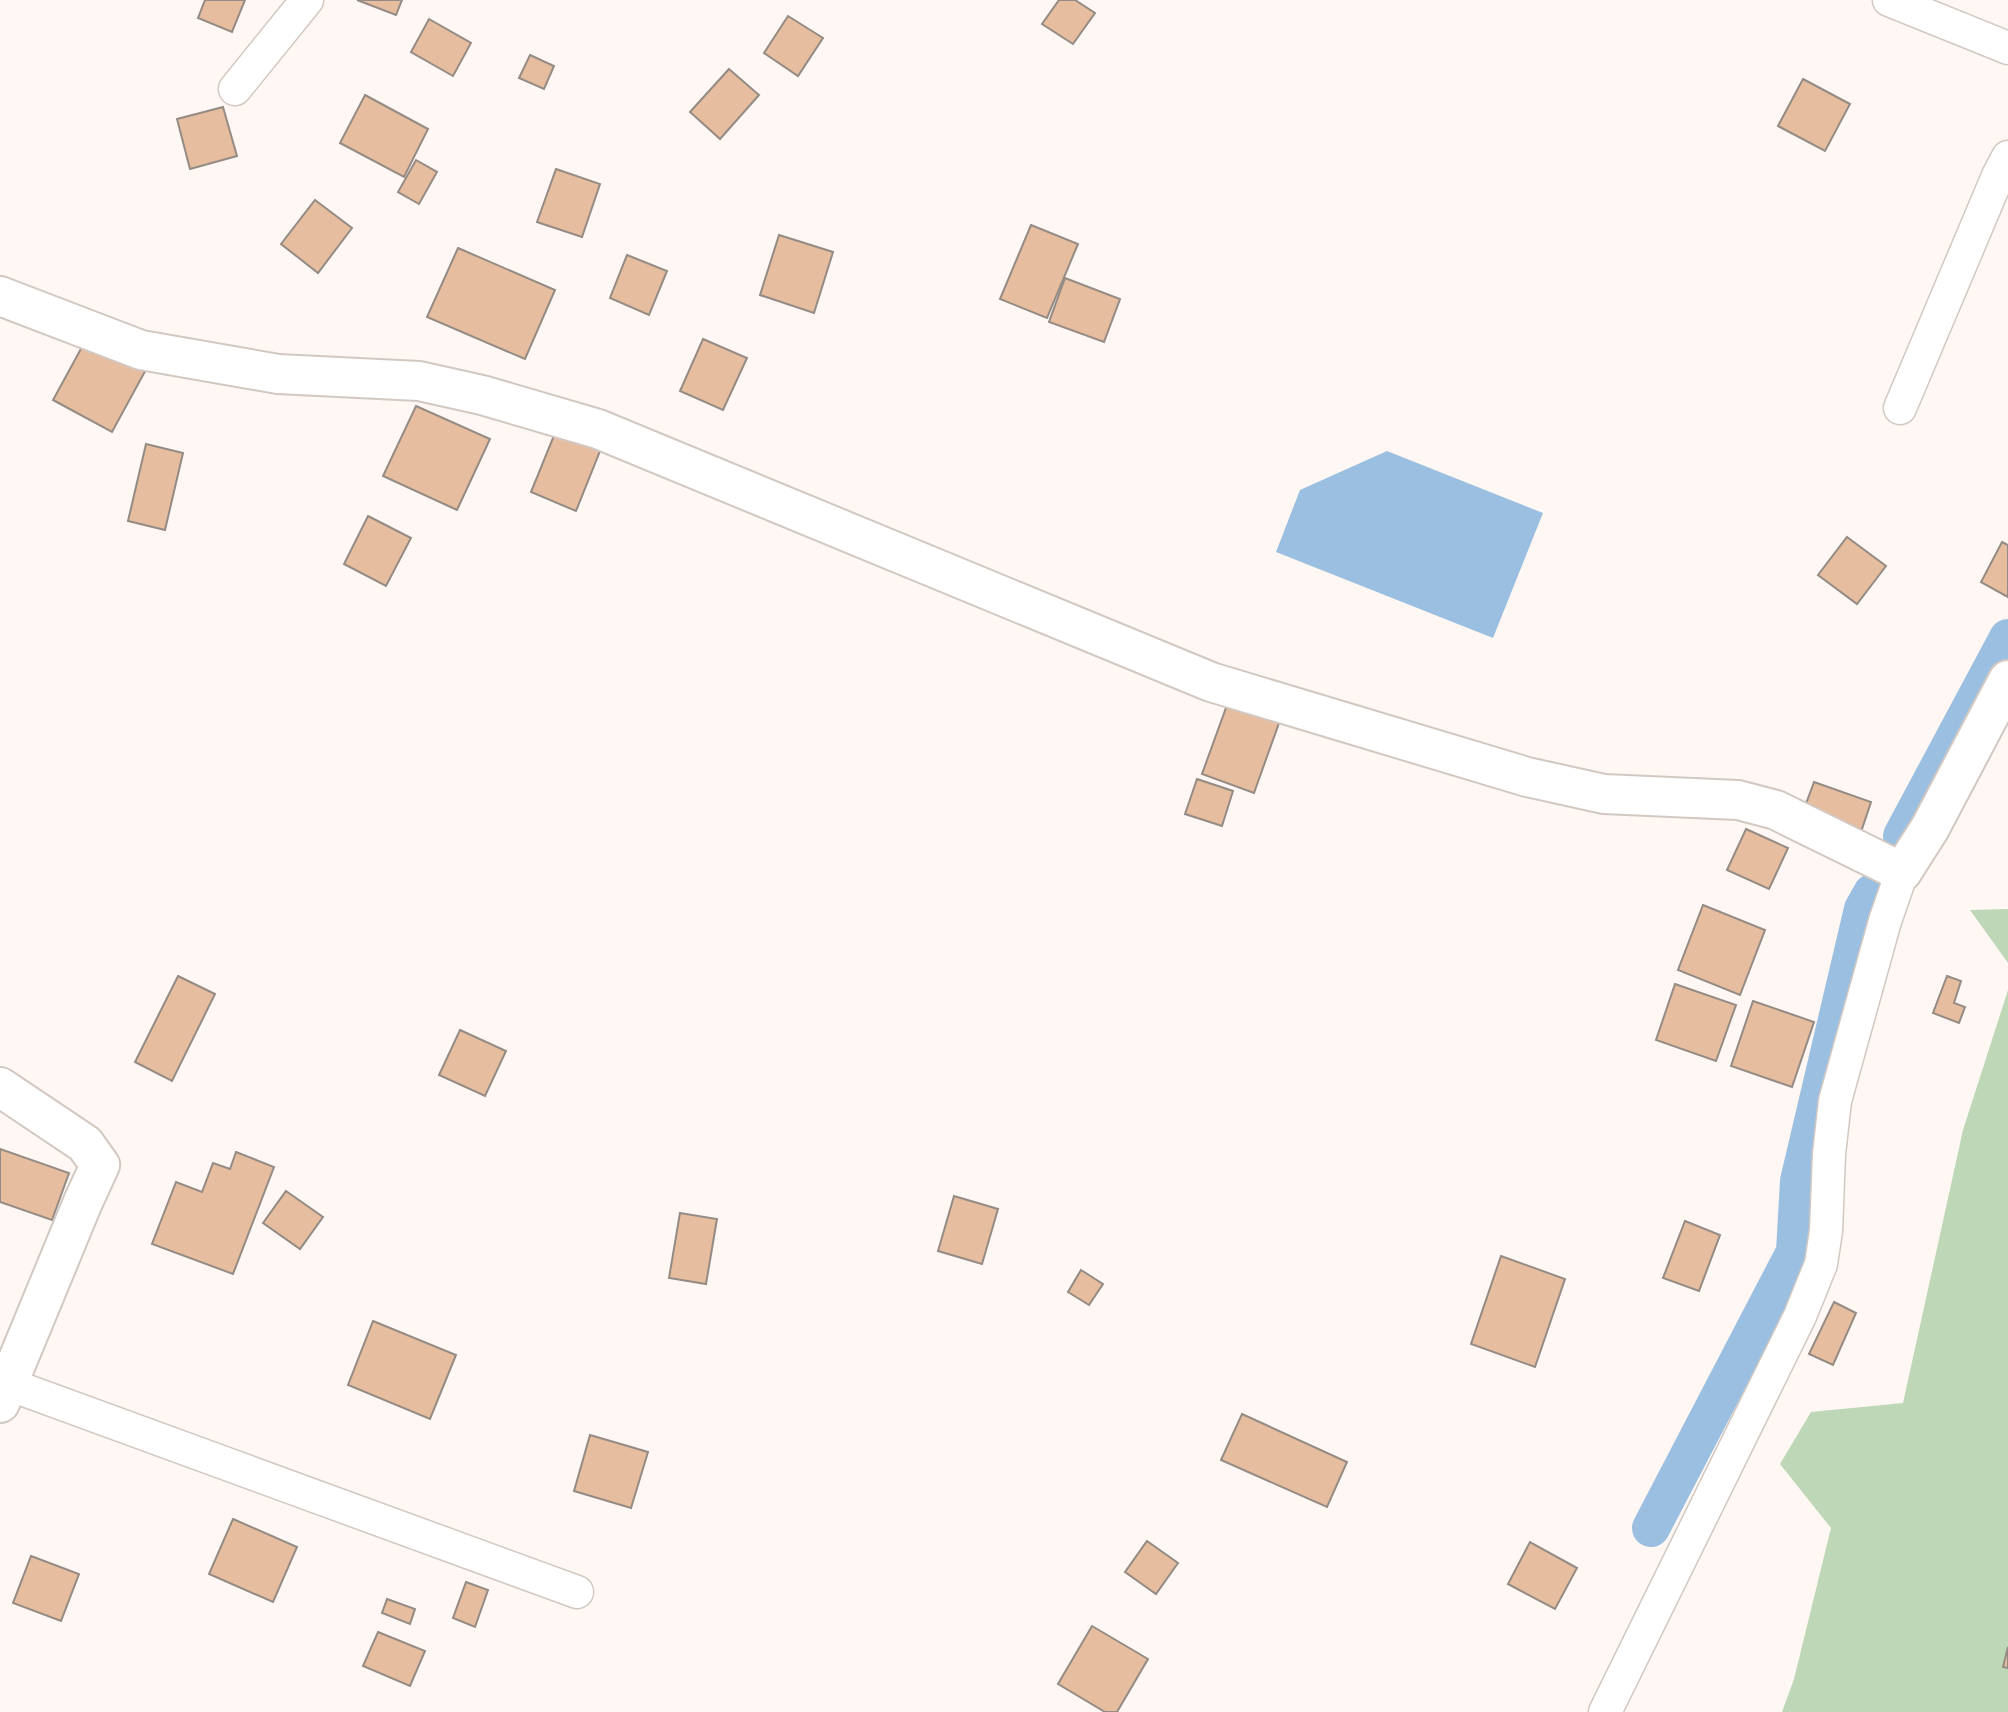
<svg xmlns="http://www.w3.org/2000/svg" width="2008" height="1712" font-family="'Libre Baskerville',serif">
	<style>
		.green { fill: #bed7b7 }
		.water { fill: #9abfe0 }
		.lines { fill: none; stroke-linecap: round; stroke-linejoin: round }
		.canal { stroke: #9abfe0; stroke-width: 38 }
		.building { fill: #e6bd9e; stroke: #948b84; stroke-width: 2 }
		.minor-casing { stroke: #d2c8c1; stroke-width: 35 }
		.tertiary-casing { stroke: #d2c8c1; stroke-width: 42 }
		.secondary-casing { stroke: #d2c8c1; stroke-width: 42 }
		.minor { stroke: #fff; stroke-width: 32 }
		.tertiary { stroke: #fff; stroke-width: 38 }
		.secondary { stroke: #fff; stroke-width: 38 }
	</style>
	<rect width="100%" height="100%" fill="#fef7f3"/>
	<g class="green">
		<path d="M2008 909V963L1970 910Z"/>
		<path d="M2008 990V1712H1782L1794 1679 1831 1528 1780 1464 1811 1412 1903 1403 1963 1130Z"/>
	</g>
	<path class="water" d="M1387 451 1543 513 1493 638 1276 552 1300 490Z"/>
	<g class="lines">
		<g class="canal">
			<path d="M1902 836 2008 638"/>
			<path d="M1651 1528 1795 1252 1799 1181 1863 909 1872 893"/>
		</g>
	</g>
	<g class="building">
		<path d="M205 0H245L232 32 198 18Z"/>
		<path d="M357 0H402L396 15Z"/>
		<path d="M1059 0H1075L1095 13 1073 44 1042 24Z"/>
		<path d="M788 16 823 38 798 76 764 53Z"/>
		<path d="M429 19 471 43 453 76 411 52Z"/>
		<path d="M530 55 554 66 544 89 519 78Z"/>
		<path d="M729 69 759 95 720 139 690 112Z"/>
		<path d="M1803 79 1850 104 1825 151 1778 126Z"/>
		<path d="M365 95 428 129 404 177 340 143Z"/>
		<path d="M223 107 237 156 190 169 177 119Z"/>
		<path d="M416 160 437 172 419 204 398 192Z"/>
		<path d="M556 169 600 184 582 237 537 222Z"/>
		<path d="M315 200 352 228 318 273 281 244Z"/>
		<path d="M1031 225 1078 244 1047 318 1000 299Z"/>
		<path d="M779 235 833 252 814 313 760 295Z"/>
		<path d="M458 248 555 290 525 359 427 317Z"/>
		<path d="M627 255 667 271 649 315 610 298Z"/>
		<path d="M1065 278 1120 299 1104 342 1049 322Z"/>
		<path d="M89 334 148 366 112 432 53 400Z"/>
		<path d="M703 339 747 358 723 410 680 391Z"/>
		<path d="M416 406 490 439 457 510 383 476Z"/>
		<path d="M557 428 602 446 576 511 531 492Z"/>
		<path d="M146 444 183 453 165 530 128 521Z"/>
		<path d="M368 516 411 538 386 586 344 564Z"/>
		<path d="M1847 537 1886 566 1857 604 1818 575Z"/>
		<path d="M2002 542 2008 545V597L1981 582Z"/>
		<path d="M1227 705 1279 723 1254 793 1202 774Z"/>
		<path d="M1197 779 1233 791 1222 826 1185 814Z"/>
		<path d="M1814 782 1871 802 1861 832 1803 812Z"/>
		<path d="M1746 829 1788 848 1769 889 1727 870Z"/>
		<path d="M1703 905 1765 930 1740 995 1678 970Z"/>
		<path d="M178 976 215 994 172 1081 135 1062Z"/>
		<path d="M1947 976 1961 981 1954 1003 1965 1007 1959 1023 1933 1013Z"/>
		<path d="M1675 984 1736 1005 1716 1061 1656 1040Z"/>
		<path d="M1753 1001 1814 1022 1792 1087 1731 1066Z"/>
		<path d="M460 1030 506 1051 485 1096 439 1075Z"/>
		<path d="M0 1149 69 1173 52 1220 0 1202Z"/>
		<path d="M236 1152 274 1167 233 1274 152 1244 176 1182 202 1192 213 1163 230 1169Z"/>
		<path d="M286 1191 323 1217 300 1249 263 1223Z"/>
		<path d="M954 1196 998 1209 982 1264 938 1251Z"/>
		<path d="M680 1213 717 1219 706 1284 669 1278Z"/>
		<path d="M1685 1221 1720 1235 1699 1291 1663 1278Z"/>
		<path d="M1501 1256 1565 1279 1535 1367 1471 1344Z"/>
		<path d="M1081 1270 1103 1284 1089 1305 1068 1292Z"/>
		<path d="M1834 1302 1856 1313 1833 1365 1809 1354Z"/>
		<path d="M373 1321 456 1355 430 1419 348 1385Z"/>
		<path d="M1242 1414 1347 1462 1327 1507 1221 1460Z"/>
		<path d="M590 1435 648 1452 631 1508 574 1491Z"/>
		<path d="M233 1519 297 1547 273 1602 209 1574Z"/>
		<path d="M1147 1541 1178 1563 1156 1594 1125 1572Z"/>
		<path d="M1530 1542 1577 1568 1555 1609 1508 1584Z"/>
		<path d="M31 1556 79 1574 61 1621 13 1603Z"/>
		<path d="M466 1582 488 1590 475 1627 453 1618Z"/>
		<path d="M387 1599 415 1609 410 1624 382 1613Z"/>
		<path d="M1092 1626 1148 1659 1117 1712H1105L1058 1684Z"/>
		<path d="M378 1632 425 1651 410 1686 363 1666Z"/>
		<path d="M2008 1647V1668L2003 1667Z"/>
	</g>
	<g class="lines">
		<defs>
			<g id="minor">
				<path d="M1889 0 2008 48"/>
				<path d="M235 89 307 0"/>
				<path d="M1900 408 1998 176 2008 157"/>
				<path d="M8 1384 577 1592"/>
				<path d="M1605 1712 1800 1316 1821 1264 1826 1231 1829 1154 1835 1101 1885 921 1902 872"/>
			</g>
			<path id="tertiary" d="M0 1087 85 1144 100 1165 83 1202 0 1403"/>
			<path id="secondary" d="M0 296 141 350 278 374 419 381 482 395 598 429 1211 682 1527 777 1604 794 1738 800 1776 810 1902 872 1930 828 2008 680"/>
		</defs>
		<use href="#minor" class="minor-casing"/>
		<use href="#tertiary" class="tertiary-casing"/>
		<use href="#secondary" class="secondary-casing"/>
		<use href="#minor" class="minor"/>
		<use href="#tertiary" class="tertiary"/>
		<use href="#secondary" class="secondary"/>
	</g>
</svg>
